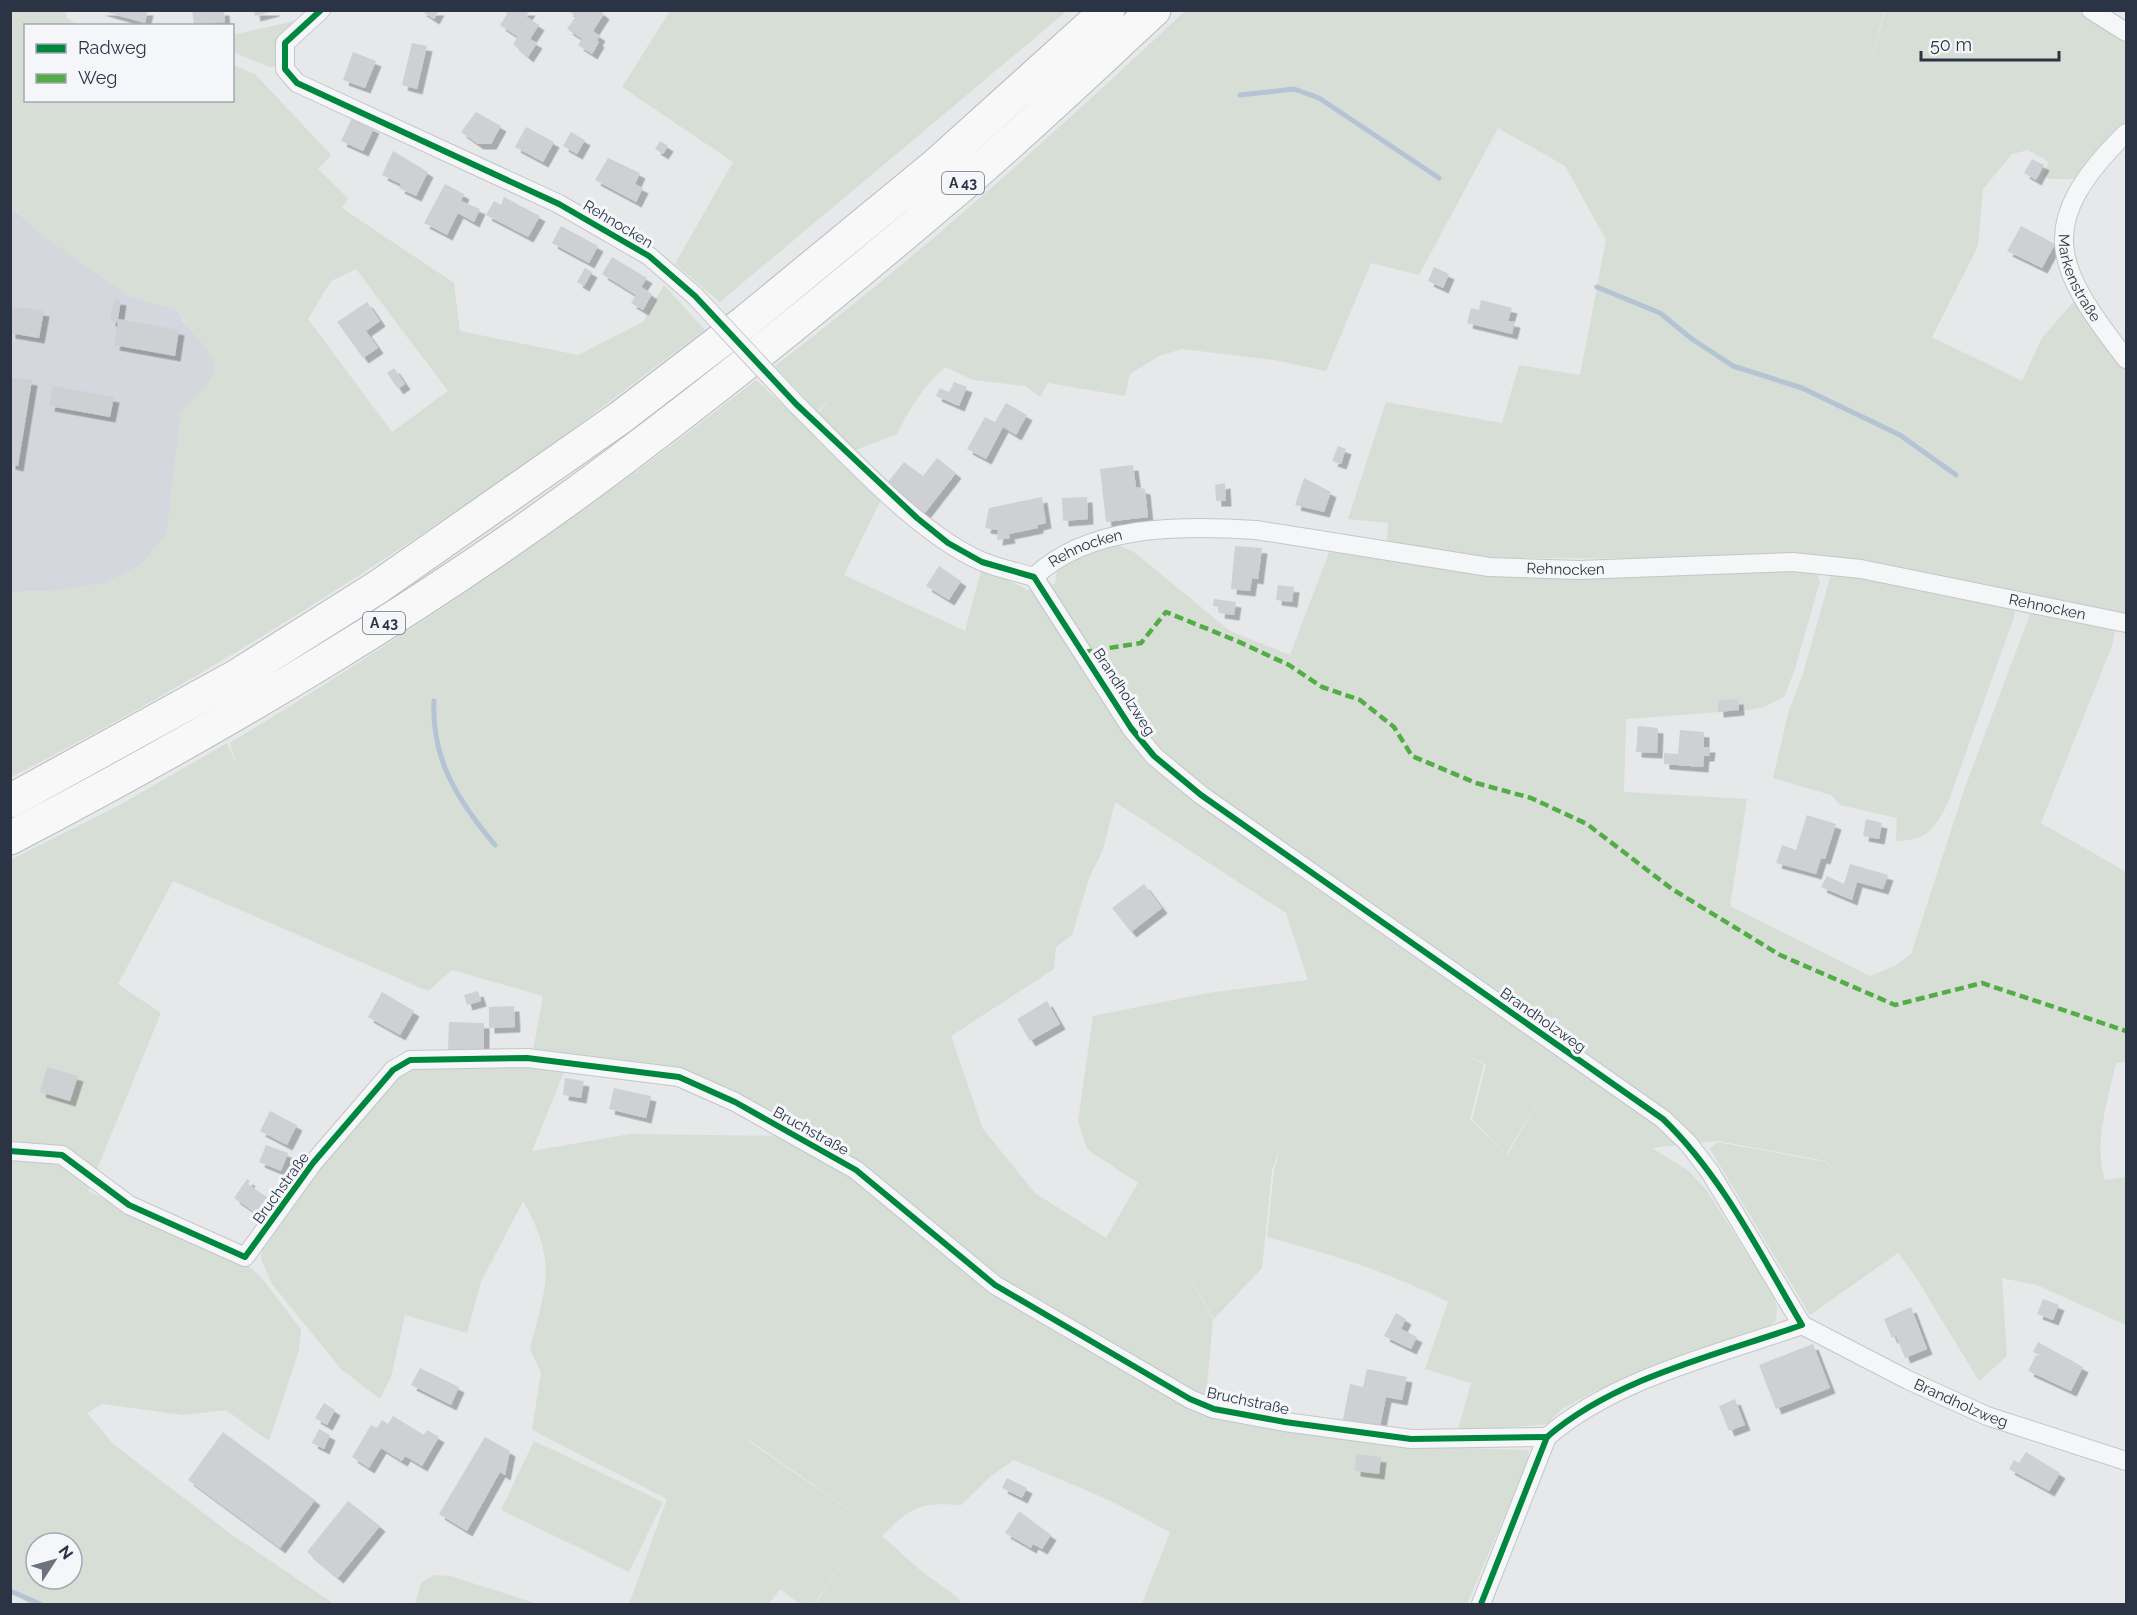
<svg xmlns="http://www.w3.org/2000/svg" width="2137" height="1615" font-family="Raleway,sans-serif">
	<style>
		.built { fill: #d4d7dd }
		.green { fill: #d6ded6; fill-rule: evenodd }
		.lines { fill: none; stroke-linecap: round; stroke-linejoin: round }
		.stream { stroke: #b4c4d5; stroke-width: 5 }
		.building { fill: #ced0d3; filter: url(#shadow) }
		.street-casing { stroke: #c4c6c8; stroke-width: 20 }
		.highway-casing { stroke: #b8bbbf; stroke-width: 35 }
		.street { stroke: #f5f6f7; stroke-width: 18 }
		.highway { stroke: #f8f8f8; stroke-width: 33 }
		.street-bridge-casing { stroke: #c4c6c8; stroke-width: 20; stroke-linecap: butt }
		.street-bridge { stroke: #f5f6f7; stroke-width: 18 }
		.quiet { stroke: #54ac47; stroke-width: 4.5; stroke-dasharray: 9 4.5; stroke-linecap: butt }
		.cycleway-casing { stroke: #f4f6f9; stroke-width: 10 }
		.cycleway { stroke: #00873e; stroke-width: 6 }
		.labels { text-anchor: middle; stroke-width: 6; stroke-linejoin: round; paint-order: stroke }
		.shield { fill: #f4f6f9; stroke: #676e7b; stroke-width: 1.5 }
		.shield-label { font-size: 14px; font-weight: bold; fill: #2b3445 }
		.street-label { font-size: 15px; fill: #2b3445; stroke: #f4f6f9 }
	</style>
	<defs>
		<filter id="shadow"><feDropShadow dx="5.5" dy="5.5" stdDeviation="0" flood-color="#0004"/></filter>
	</defs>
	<rect width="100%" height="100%" fill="#e6e8ea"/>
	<path class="built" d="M15 210 41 234 129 296 177 310 183 321 212 354 216 369 209 383 181 412 167 533 141 565 105 583 54 591 11 592 10 215Z"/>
	<g class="green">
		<path d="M11 10 66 11 67 18 77 25 26 26V100H232L233 65 255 74 331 155 318 169 348 198 342 208 454 283 460 331 578 355 643 322 664 285 705 330C644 374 585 422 523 465 360 579 188 687 11 777V592L54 591 105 583 141 565 167 533 181 411 209 383 216 369C210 345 189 332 177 310L129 296 40 234 16 210 11 215ZM356 269 448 391 392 432 308 319 331 281Z"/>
		<path d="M670 11V10L1067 11 720 302 675 264 733 162 622 87Z"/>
		<path d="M1185 11H1884L1868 75 1885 11H2082L2126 38V125L2077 179H2050L2043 175 2049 162 2028 150 2012 154 1983 189 1978 246 1932 337 2022 381 2042 338 2075 300 2126 371V616L1926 573 1833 559 1492 558 1387 544 1388 523 1348 519 1386 402 1502 423 1519 365 1580 375 1606 240 1565 166 1498 128 1419 275 1371 263 1326 371 1274 360 1182 349 1159 356 1130 374 1125 396 1048 383 1040 397 1025 386 973 380 945 367C923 386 910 408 897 434L853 451 819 413 832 396 818 412 775 366C919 256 1054 134 1185 11Z"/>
		<path d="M304 19 277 67H269L233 52 232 35Z"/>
		<path d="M756 380 882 498 844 575 965 631 982 567 1028 590 1055 584 1057 571 1085 550 1113 543 1134 552 1230 631 1290 655 1330 550 1549 578 1739 568 1816 572 1820 581 1794 672 1784 697 1764 707 1747 710 1626 719 1624 792 1747 799 1730 906 1870 976 1895 966 1911 954 1965 787 2033 606 2116 626 2112 646 2041 823 2126 872V1062L2116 1063C2108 1100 2093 1143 2105 1180L2126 1177V1325L2037 1285 2002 1278 2007 1356 1979 1381 1915 1276 1898 1253 1810 1315 1710 1149 1717 1142 1826 1162 1846 1187 1826 1161 1718 1141 1652 1148 1689 1171 1707 1191 1773 1294 1777 1307 1776 1320 1766 1330 1593 1392 1561 1410 1547 1424 1457 1433 1471 1383 1425 1369 1448 1302C1389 1272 1330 1254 1267 1237L1274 1171 1280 1149 1272 1170 1262 1268 1214 1319 1167 1237 1213 1319 1206 1398 983 1272 841 1152 690 1072 533 1051 543 996 452 970 428 991 173 881 118 984 161 1013 88 1191 189 1241 243 1262 260 1276 301 1329 299 1350 269 1441 226 1410 183 1415 102 1404 87 1413 113 1444 231 1534 334 1604H28L10 1588V860L118 806 227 743 236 764 230 743C412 632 588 513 756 380ZM1115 802 1286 913 1308 980 1208 993 1093 1016 1078 1121 1087 1149 1138 1183 1106 1238 1035 1193 983 1129 951 1036 1054 969 1056 947 1072 935 1089 878 1103 850ZM1450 1046 1486 1065 1472 1119 1506 1154 1547 1087 1507 1155 1470 1119 1484 1065ZM36 1543H72V1579H36Z"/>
		<path d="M1832 571 2014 610 2015 614 1948 803C1934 830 1927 840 1896 841L1897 818 1840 805 1831 795 1773 778 1789 710 1802 677Z"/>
		<path d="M420 1065 566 1067 532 1151 630 1134 781 1136 847 1172 993 1291 1192 1407 1408 1446 1529 1450 1527 1464 1467 1604H1142L1170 1532 1109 1500 1014 1460 991 1476 961 1505C919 1502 911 1507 882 1536L920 1570 957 1597 962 1604H815L869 1524 814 1604H800L780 1589 769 1604H629L667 1499 532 1430 541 1372 530 1349C546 1286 558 1262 523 1201L481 1282 467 1333 405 1315 391 1377 380 1399 341 1369 272 1284 261 1259 262 1244 393 1077ZM749 1440 867 1522 868 1523 748 1441Z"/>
		<path d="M534 1441 663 1502 629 1572 501 1510Z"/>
		<path d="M434 1575 450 1576 538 1604H415L421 1583Z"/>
	</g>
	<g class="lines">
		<g class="stream">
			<path d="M1240 95 1294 89 1319 98 1439 178"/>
			<path d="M1597 287 1660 313 1692 339 1733 366 1802 388 1900 435 1956 475"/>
			<path d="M434 701C431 760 459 802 495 845"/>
			<path d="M10 1591 40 1604"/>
		</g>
	</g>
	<g class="building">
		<path d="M99 10H148L145 23Z"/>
		<path d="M192 10H224L225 22 194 25Z"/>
		<path d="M254 10H274V11L255 16Z"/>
		<path d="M420 10H439L434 19Z"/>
		<path d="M506 10H530L526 16 539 25 530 39 537 43 528 57 513 44 518 37 500 25 507 14Z"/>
		<path d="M567 10H599L604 14 593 31 600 36 597 40 599 42 592 54 578 45 582 39 567 29 576 16Z"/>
		<path d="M412 43 427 46 417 89 402 85Z"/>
		<path d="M353 52 376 61 365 88 343 80Z"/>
		<path d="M476 112 501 126 491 144H478L461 132Z"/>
		<path d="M352 118 374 128 363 151 341 141Z"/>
		<path d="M526 127 554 142 543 162 515 147Z"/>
		<path d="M571 132 585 140 577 154 563 146Z"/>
		<path d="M660 141 668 146 663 154 655 149Z"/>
		<path d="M393 151 428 172 416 196 399 188 401 184 382 175Z"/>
		<path d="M608 158 640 173 635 184 643 188 636 202 595 180Z"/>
		<path d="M2032 159 2044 165 2036 180 2024 173Z"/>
		<path d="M445 184 464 194 461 201 480 209 474 222 458 213 447 235 424 223Z"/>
		<path d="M504 197 540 216 528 237 486 215 494 201 501 205Z"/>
		<path d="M561 226 598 246 589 263 552 243Z"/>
		<path d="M2021 226 2055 244 2042 268 2007 251Z"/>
		<path d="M612 257 647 278 641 287 652 294 643 310 631 303 636 295 602 274Z"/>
		<path d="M1434 267 1449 274 1443 288 1428 281Z"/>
		<path d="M585 268 592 272 584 286 577 282Z"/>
		<path d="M114 299 121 300 118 319 179 330 175 356 114 345 118 322 110 321Z"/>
		<path d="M1481 300 1512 308 1508 321 1515 322 1512 334 1467 323 1471 308 1479 310Z"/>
		<path d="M367 302 380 321 366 331 378 348 363 358 337 322Z"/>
		<path d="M10 306 44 311 39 338 10 333Z"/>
		<path d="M394 368 405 384 398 389 387 373Z"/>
		<path d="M10 377 32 380 18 466 10 464Z"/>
		<path d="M954 382 967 387 959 406 936 396 940 388 949 392Z"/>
		<path d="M53 386 114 397 110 417 49 406Z"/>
		<path d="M1006 403 1027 415 1016 435 1003 427 986 459 967 449 985 417 995 422Z"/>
		<path d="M1338 446 1346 449 1341 464 1332 461Z"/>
		<path d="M937 458 956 473 925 513 887 483 904 462 923 476Z"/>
		<path d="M1133 465 1136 487 1145 489 1148 517 1106 522 1100 469Z"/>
		<path d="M1304 478 1331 492 1324 512 1295 505Z"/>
		<path d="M1225 483 1226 501H1216L1215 485Z"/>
		<path d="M1042 497 1046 523 1038 525V528L1009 534 1010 538 997 540 998 530 985 528 989 508Z"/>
		<path d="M1087 497 1088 519 1063 521 1062 498Z"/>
		<path d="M1235 546 1262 548 1258 579 1252 578 1250 591 1231 589Z"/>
		<path d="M939 566 961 581 949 600 926 586Z"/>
		<path d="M1278 585 1294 587 1292 602 1276 600Z"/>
		<path d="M1214 599 1236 602 1234 615 1219 613 1220 607 1213 606Z"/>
		<path d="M1738 699 1739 710 1718 712V701Z"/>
		<path d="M1638 726 1658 728 1657 753 1636 752Z"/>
		<path d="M1680 730 1704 732V747H1710L1709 756H1704L1703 767 1664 764V753L1678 754Z"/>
		<path d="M1807 815 1836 824 1825 859 1821 858 1816 874 1776 863 1782 845 1796 850Z"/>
		<path d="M1866 819 1882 823 1879 839 1863 836Z"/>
		<path d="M1850 864 1888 875 1883 889 1857 882 1852 900 1821 887 1827 876 1844 884Z"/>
		<path d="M1144 884 1162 908 1131 932 1112 908Z"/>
		<path d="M478 991 481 1001 467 1005 464 995Z"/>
		<path d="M382 992 414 1011 400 1035 368 1017Z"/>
		<path d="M1047 1001 1060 1024 1030 1041 1017 1019Z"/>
		<path d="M514 1006 515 1027 489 1028V1007Z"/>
		<path d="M449 1022 484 1023V1050H448Z"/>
		<path d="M47 1067 78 1076 70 1101 40 1092Z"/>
		<path d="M565 1078 584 1081 581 1098 563 1095Z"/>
		<path d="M614 1088 651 1096 646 1118 609 1109Z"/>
		<path d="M270 1111 297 1125 287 1145 260 1131Z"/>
		<path d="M266 1145 288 1153 281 1171 259 1162Z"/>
		<path d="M247 1179 250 1181 248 1184 271 1200 260 1216 234 1198Z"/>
		<path d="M2043 1299 2059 1305 2053 1320 2037 1314Z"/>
		<path d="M1911 1307 1927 1349 1905 1358 1896 1336 1892 1338 1884 1319Z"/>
		<path d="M1396 1313 1406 1319 1401 1329 1417 1337 1411 1349 1384 1336Z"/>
		<path d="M2038 1342 2083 1367 2071 1391 2028 1371 2036 1355 2047 1359 2033 1352Z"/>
		<path d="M1813 1344 1830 1388 1776 1409 1759 1365Z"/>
		<path d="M420 1368 459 1387 451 1405 411 1385Z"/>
		<path d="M1367 1369 1407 1377 1402 1400 1386 1397 1379 1432 1342 1424 1350 1384 1363 1387Z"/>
		<path d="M1735 1399 1745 1425 1729 1431 1719 1406Z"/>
		<path d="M324 1403 335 1410 327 1425 315 1418Z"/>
		<path d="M393 1416 424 1435 427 1430 439 1437 422 1466 405 1456 402 1461 381 1448 369 1468 352 1457 371 1425 377 1428 382 1420 388 1424Z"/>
		<path d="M319 1429 330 1435 324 1449 312 1443Z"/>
		<path d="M223 1432 315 1500 280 1548 188 1480Z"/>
		<path d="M485 1437 510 1451 505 1475 500 1472 467 1531 439 1514Z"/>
		<path d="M2026 1452 2060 1473 2049 1491 2009 1469 2014 1460 2019 1463Z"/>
		<path d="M1356 1454 1381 1457 1379 1474 1355 1471Z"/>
		<path d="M1007 1478 1027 1488 1022 1498 1002 1488Z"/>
		<path d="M348 1501 380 1526 338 1578 307 1552Z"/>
		<path d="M1019 1511 1051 1535 1042 1549 1033 1544 1031 1548 1005 1533Z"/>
	</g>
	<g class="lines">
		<defs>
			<g id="street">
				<path d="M321 10 285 43V69L297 83 559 204 649 256 695 296"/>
				<path d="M2091 10 2126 32"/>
				<path id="s1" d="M2126 133C2034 224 2053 265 2126 359"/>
				<path d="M796 404C846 453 917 533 981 561 997 568 1017 572 1034 577"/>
				<path id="s2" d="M1034 577 1131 728 1154 756 1201 795 1663 1119 1688 1143 1710 1172 1802 1325 1908 1380 1987 1416 2126 1461"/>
				<path id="s3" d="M1034 577C1089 524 1184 525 1256 530L1489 567 1579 570 1793 562 1861 569 2126 623"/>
				<path d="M10 1151 62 1155 129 1205 245 1257 313 1163 393 1070 410 1060 527 1058 679 1077 735 1102 856 1170 995 1285 1190 1399 1214 1409 1285 1422 1411 1439 1547 1437"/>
				<path d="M1481 1604 1547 1437C1615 1378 1717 1355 1802 1325"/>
			</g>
			<g id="highway">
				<path d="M10 801 237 676 378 587 621 417 745 322 936 165 1108 10"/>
				<path d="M10 838C222 727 431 604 621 460 733 376 842 287 948 197 1019 137 1086 73 1154 10"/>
			</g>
		</defs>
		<use href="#street" class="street-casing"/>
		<use href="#highway" class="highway-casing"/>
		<use href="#street" class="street"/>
		<use href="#highway" class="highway"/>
		<defs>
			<path id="street-bridge" d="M695 296 796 404"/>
		</defs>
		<use href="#street-bridge" class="street-bridge-casing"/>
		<use href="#street-bridge" class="street-bridge"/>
		<path class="quiet" d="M1083 652 1141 643 1166 612 1237 641 1289 665 1322 687 1360 700 1394 727 1412 756 1476 783 1531 798 1587 824 1672 889 1780 955 1895 1005 1982 983 2126 1031"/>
		<defs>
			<g id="cycleway">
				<path d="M321 10 285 43V69L297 83 559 204 649 256 695 296 796 404 917 518 948 543 982 562 1034 577 1131 728 1154 756 1201 795 1663 1119C1723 1177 1760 1254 1802 1325 1717 1355 1615 1378 1547 1437L1481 1604"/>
				<path d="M10 1151 62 1155 129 1205 245 1257 313 1163 393 1070 410 1060 527 1058 679 1077 735 1102 856 1170 995 1285 1190 1399 1214 1409 1285 1422 1411 1439 1547 1437"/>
			</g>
		</defs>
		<use href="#cycleway" class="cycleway-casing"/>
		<use href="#cycleway" class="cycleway"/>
	</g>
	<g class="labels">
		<g class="shield">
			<rect x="942" y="172" width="42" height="22" rx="4.5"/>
			<rect x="363" y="612" width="42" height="22" rx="4.5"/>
		</g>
		<g class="shield-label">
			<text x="963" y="188">A 43</text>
			<text x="384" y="628">A 43</text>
		</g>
		<g class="street-label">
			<text transform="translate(618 224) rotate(31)" y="5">Rehnocken</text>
			<text dy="5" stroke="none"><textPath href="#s1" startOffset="168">Markenstraße</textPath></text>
			<text dy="5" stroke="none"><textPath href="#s3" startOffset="60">Rehnocken</textPath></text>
			<text dy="5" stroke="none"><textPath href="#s3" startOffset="546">Rehnocken</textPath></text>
			<text dy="5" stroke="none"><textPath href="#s3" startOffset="1032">Rehnocken</textPath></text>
			<text transform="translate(1124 692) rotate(57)" y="5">Brandholzweg</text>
			<text transform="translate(1543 1020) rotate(35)" y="5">Brandholzweg</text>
			<text transform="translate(811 1131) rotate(29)" y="5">Bruchstraße</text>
			<text transform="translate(281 1188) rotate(-54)" y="5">Bruchstraße</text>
			<text transform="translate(1248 1401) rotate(12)" y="5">Bruchstraße</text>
			<text dy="5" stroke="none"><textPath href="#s2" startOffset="1268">Brandholzweg</textPath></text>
		</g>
	</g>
	<rect width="2137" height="1615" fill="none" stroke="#2b3445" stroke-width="24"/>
	<rect x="24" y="24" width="210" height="78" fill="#f4f6f9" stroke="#a4a8b1" stroke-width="1.5"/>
	<rect x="36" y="44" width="30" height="9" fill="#00873e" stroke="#a4a8b1" stroke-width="1.5"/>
	<text x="78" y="54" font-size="18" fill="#2b3445">Radweg</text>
	<rect x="36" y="74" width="30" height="9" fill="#54ac47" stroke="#a4a8b1" stroke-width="1.5"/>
	<text x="78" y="84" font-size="18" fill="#2b3445">Weg</text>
	<g transform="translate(54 1561) rotate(54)"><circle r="28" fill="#f4f6f9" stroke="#a4a8b1" stroke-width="1.5"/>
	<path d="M0-4.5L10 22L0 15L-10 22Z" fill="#6c737f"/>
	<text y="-9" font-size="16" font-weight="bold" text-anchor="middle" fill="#2b3445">N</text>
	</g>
	<path d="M1921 51v9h138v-9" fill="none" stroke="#2b3445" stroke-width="3"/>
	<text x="1930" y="51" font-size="18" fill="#2b3445" stroke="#f4f6f9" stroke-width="4.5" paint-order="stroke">50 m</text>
</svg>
